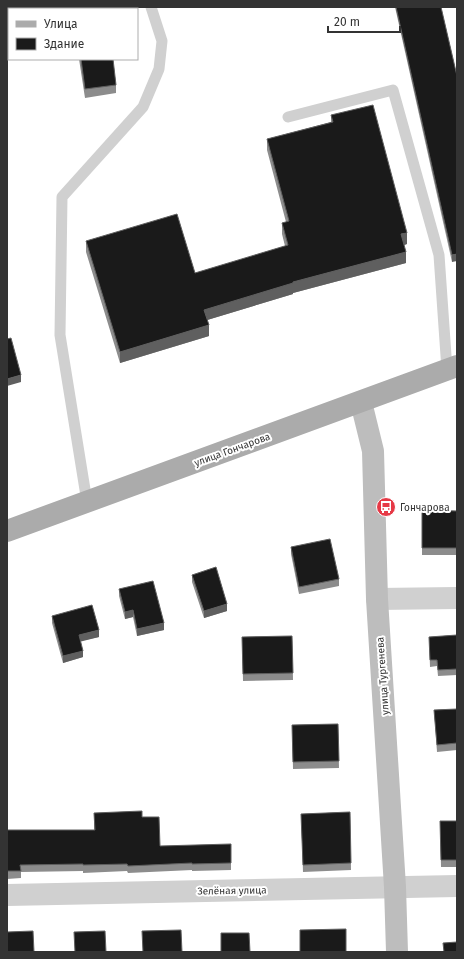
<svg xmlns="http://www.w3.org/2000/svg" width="464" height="959" font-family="'Fira Sans',sans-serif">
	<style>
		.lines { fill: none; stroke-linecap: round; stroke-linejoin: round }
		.lane { stroke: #d0d0d0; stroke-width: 11 }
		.street { stroke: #d0d0d0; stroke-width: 22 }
		.secondary { stroke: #bdbdbd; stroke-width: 22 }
		.primary { stroke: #ababab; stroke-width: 22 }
		.wall { fill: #8c8c8c }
		.shaded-wall { fill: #5f5f5f }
		.building { fill: #1a1a1a; stroke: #5f5f5f }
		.labels { text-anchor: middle; stroke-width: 4; stroke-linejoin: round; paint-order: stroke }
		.street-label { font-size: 10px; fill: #333; stroke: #fff }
		.poi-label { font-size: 10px; fill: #333; stroke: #fff; text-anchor: start }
	</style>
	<rect width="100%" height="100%" fill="#fff"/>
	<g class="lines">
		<g class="lane">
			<path d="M288 117 393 90 439 255 447 370"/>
			<path d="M87 502 60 335 62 197 143 107 159 69 162 41 151 7"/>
		</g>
		<g class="street">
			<path d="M377 599 457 598"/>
			<path d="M7 895 457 886"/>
		</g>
		<path class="secondary" d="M361 402 373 451 377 599 395 887 397 952"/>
		<path class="primary" d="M7 531 457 366"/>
	</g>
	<g class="wall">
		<path d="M395 7H441L457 76 452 262Z"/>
		<path d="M79 59H113L116 85V93L85 98Z"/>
		<path d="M331 115 407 244 404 245 406 263 293 293V294L207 320 209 336 120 363 86 252V241L195 273 285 246 282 234V223L286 222 267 150V139L331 122Z"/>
		<path d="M422 510 457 511V555H422Z"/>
		<path d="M291 547 339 579V586L299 594 291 554Z"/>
		<path d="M192 575 227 611 204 618 192 582Z"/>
		<path d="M119 589 164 630 137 636 133 617 125 619 119 596Z"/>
		<path d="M52 616 99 637 80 641 83 657 63 663 52 623Z"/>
		<path d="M457 635V675L438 676 437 666 430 667 429 637Z"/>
		<path d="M292 636 293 680 243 681 242 637Z"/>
		<path d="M457 709V750L437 752 434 710Z"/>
		<path d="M338 724 339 768 293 769 292 725Z"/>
		<path d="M350 812 351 870 303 872 301 814Z"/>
		<path d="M94 813 142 817 160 846 231 863V870L192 871V870L128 873 127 871 83 873V871L21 872V878L7 879V830H94Z"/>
		<path d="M440 821H457V867H441Z"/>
	</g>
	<g class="shaded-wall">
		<path d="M407 233V244L401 246V234Z"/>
		<path d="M406 252V263L293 293V294L204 321V310L293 282Z"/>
		<path d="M457 254V261L452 262V255Z"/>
		<path d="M209 325V336L120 363V352Z"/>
		<path d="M21 375V382L7 386V379Z"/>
		<path d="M227 604V611L204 618V611Z"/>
		<path d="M133 610V617L125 619V612Z"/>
		<path d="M164 623V630L137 636V629Z"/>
		<path d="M99 630V637L79 642V635Z"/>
		<path d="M83 651V657L63 663V656Z"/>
	</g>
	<g class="building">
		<path d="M58 7H106V9H59Z"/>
		<path d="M396 7H441L457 76V254L452 255Z"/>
		<path d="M81 59H113L116 85 85 89Z"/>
		<path d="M373 105 407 233 401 234 406 252 293 282V283L204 310 209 325 120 352 86 241 177 214 195 273 288 245 282 223 289 221 267 139 333 122 331 115Z"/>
		<path d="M11 338 21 375 7 379V339Z"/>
		<path d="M422 510 457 511V548H422Z"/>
		<path d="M330 539 339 579 299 587 291 547Z"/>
		<path d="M216 567 227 604 204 611 192 575Z"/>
		<path d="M153 581 164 623 137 629 133 610 125 612 119 589Z"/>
		<path d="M92 605 99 630 79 635 83 651 63 656 52 616Z"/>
		<path d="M457 635V669L438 670 437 660H430L429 637Z"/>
		<path d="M292 636 293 673 243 674 242 637Z"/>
		<path d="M457 709V743L437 745 434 710Z"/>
		<path d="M338 724 339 761 293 762 292 725Z"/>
		<path d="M142 811V817H159L160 846 231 844V863L192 864V863L128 866 127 864 83 865V864L20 865 21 871H7V830H95L94 813Z"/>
		<path d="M350 812 351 863 303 865 301 814Z"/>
		<path d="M440 821H457V860H441Z"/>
		<path d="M346 929V952H300V930Z"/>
		<path d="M181 930 182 952H143L142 931Z"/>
		<path d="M33 931 34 952H7V932Z"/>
		<path d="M105 931 106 952H75L74 932Z"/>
		<path d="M221 933H249L250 952H221Z"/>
		<path d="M457 942V952H444L443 943Z"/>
	</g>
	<defs>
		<symbol id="bus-disc" viewBox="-11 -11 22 22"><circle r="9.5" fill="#e63946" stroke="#fff"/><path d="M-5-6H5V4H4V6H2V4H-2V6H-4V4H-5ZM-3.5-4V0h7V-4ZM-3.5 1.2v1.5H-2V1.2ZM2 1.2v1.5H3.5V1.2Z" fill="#fff"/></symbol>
	</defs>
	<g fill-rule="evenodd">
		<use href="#bus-disc" x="375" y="496" width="22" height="22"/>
	</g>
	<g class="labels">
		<g class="street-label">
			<text transform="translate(232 449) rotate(-20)" y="4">улица Гончарова</text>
			<text transform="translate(382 676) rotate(-94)" y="4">улица Тургенева</text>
			<text transform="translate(232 890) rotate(-1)" y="4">Зелёная улица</text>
		</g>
		<g class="poi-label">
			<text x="400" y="511">Гончарова</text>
		</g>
	</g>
	<rect width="464" height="959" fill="none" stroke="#333333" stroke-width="16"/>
	<rect x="8" y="8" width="130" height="52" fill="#ffffff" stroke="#adadad"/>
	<rect x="16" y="21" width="20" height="6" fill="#ababab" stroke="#adadad"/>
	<text x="44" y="28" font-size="12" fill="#333333">Улица</text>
	<rect x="16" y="38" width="20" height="12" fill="#1a1a1a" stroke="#adadad"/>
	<text x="44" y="48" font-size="12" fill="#333333">Здание</text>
	<path d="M328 26v6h72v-6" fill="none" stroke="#333333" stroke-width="2"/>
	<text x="334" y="26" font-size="12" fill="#333333" stroke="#ffffff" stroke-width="3" paint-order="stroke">20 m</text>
</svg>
